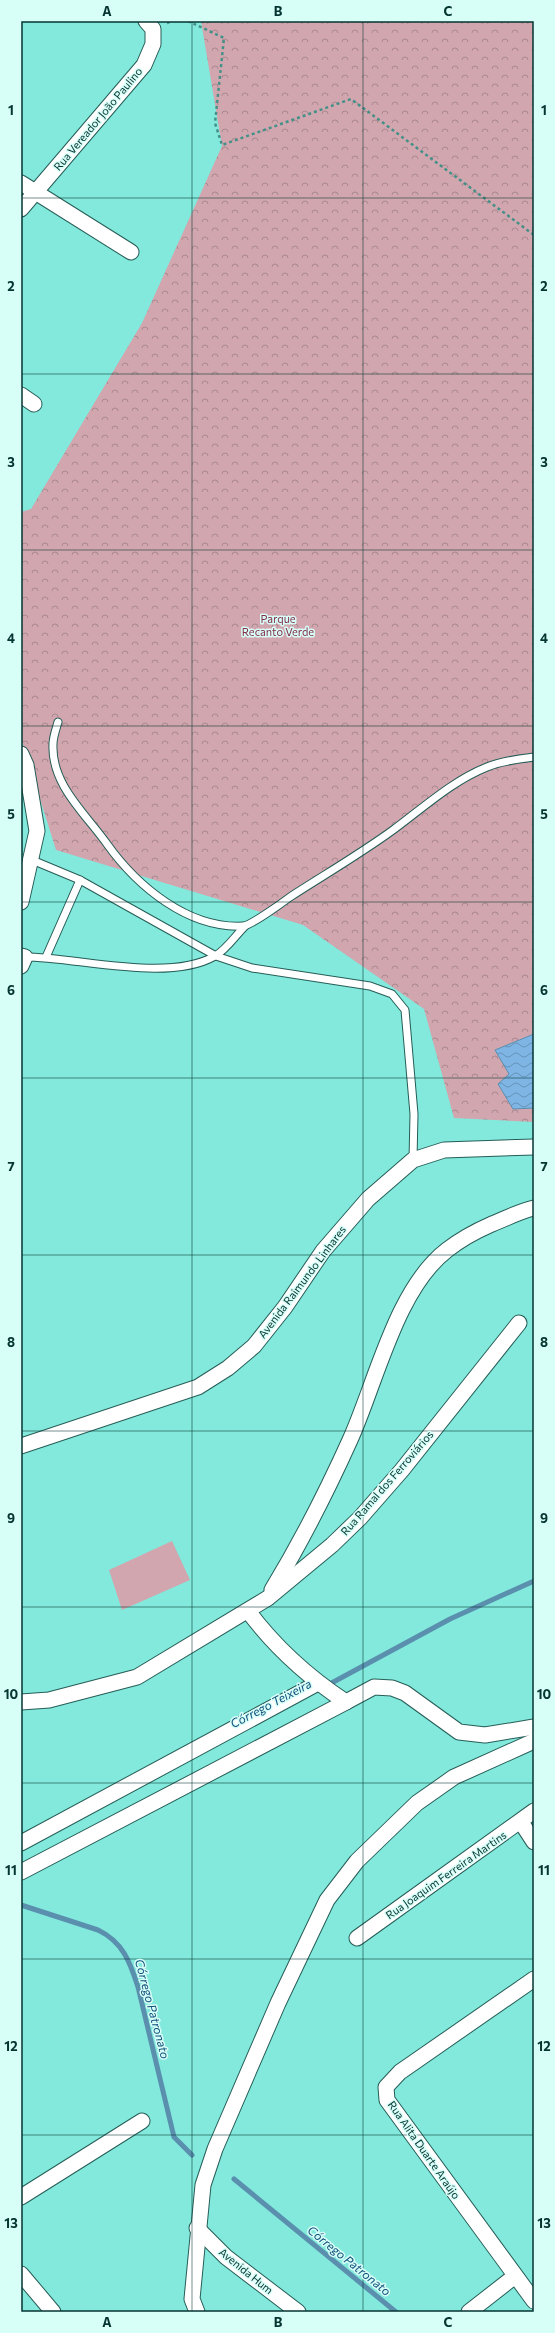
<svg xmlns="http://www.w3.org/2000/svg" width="555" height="2333" font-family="Commissioner,sans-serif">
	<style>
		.park { fill: url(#park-crowns) }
		.pitch { fill: #d2a6ae }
		.water { fill: url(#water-waves); stroke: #5a8fae }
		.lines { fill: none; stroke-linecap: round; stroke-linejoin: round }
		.stream { stroke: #5a8fae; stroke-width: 5 }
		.service-casing { stroke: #265d57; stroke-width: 9 }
		.minor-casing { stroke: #265d57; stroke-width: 17 }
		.path { stroke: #449088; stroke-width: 2.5; stroke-dasharray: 3 3; stroke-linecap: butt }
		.service { stroke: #fff; stroke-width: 7 }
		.minor { stroke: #fff; stroke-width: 15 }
		.grid { fill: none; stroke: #053531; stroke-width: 1; stroke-opacity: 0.55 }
		.labels { text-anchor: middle; stroke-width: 3; stroke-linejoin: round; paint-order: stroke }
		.street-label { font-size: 11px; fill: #053531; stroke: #d8fef8 }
		.park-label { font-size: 11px; fill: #832d47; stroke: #d8fef8 }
		.water-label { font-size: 12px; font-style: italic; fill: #0f4f7b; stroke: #d8fef8 }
		.neatline { fill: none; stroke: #053531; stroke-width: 1.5 }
		.grid-label { font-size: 13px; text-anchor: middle; font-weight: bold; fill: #053531 }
	</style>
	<defs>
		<pattern id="park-crowns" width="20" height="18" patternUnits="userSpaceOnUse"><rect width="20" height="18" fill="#d2a6ae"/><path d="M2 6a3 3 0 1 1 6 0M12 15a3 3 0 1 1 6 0" fill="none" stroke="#a8888e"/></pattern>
		<pattern id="water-waves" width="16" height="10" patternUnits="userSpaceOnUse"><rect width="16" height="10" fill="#7eb5e4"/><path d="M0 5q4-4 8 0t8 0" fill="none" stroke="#6594b9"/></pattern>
	</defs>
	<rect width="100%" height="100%" fill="#82e9dc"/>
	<path class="park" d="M201 21H534V1122L454 1118 424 1009 303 925 56 850 21 738V512L31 509 142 323 222 146Z"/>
	<path class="pitch" d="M172 1541 190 1580 122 1610 109 1570Z"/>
	<path class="water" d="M534 1034V1108L513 1109 498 1084 509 1074 495 1050Z"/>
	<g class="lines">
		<g class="stream">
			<path d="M326 1686 450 1619 534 1581"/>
			<path d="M21 1905 98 1930C123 1942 130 1962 138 1987L174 2137 192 2155"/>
			<path d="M234 2179 396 2312"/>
		</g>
		<defs>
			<g id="service">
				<path d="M58 722C56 729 53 737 53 744 51 785 86 814 107 844 137 886 188 929 243 926 250 926 282 903 290 897 324 875 360 854 393 830 423 808 452 781 487 767 501 761 518 759 534 757"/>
				<path d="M32 860 80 880 216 956 252 968 370 986 392 994 405 1010 414 1114 413 1160"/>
				<path d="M25 957C78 957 168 983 215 956 226 950 236 935 245 926"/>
				<path d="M46 957 80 880"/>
			</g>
			<g id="minor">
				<path d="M21 183 131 252"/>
				<path d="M21 209 144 65 153 44V29L146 21"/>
				<path d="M21 395 34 404"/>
				<path d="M21 754 26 765 37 831 21 902"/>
				<path d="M21 956 25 957 21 966"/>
				<path d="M21 1446 198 1387 228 1368 254 1346 285 1307 323 1251 368 1199 413 1160 444 1150 534 1147"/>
				<path d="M272 1590C301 1542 327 1491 350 1440 376 1383 396 1289 447 1250 461 1239 476 1231 492 1224 505 1219 520 1211 534 1208"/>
				<path d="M248 1611C275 1647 308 1677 346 1702L374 1687 392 1688 405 1693 459 1732 485 1735 534 1727"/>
				<path d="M21 1702 49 1700 137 1677 268 1598 332 1545 360 1518 402 1470 519 1323"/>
				<path d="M521 1822 534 1842"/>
				<path d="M21 1843 318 1683"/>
				<path d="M21 1872 346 1702"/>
				<path d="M357 1938 534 1811"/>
				<path d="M534 1979 400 2072 386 2087 387 2100 534 2301"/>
				<path d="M21 2197 142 2121"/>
				<path d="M197 2228 226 2257 298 2312"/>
				<path d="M21 2274 53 2312"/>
				<path d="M197 2312 192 2299 203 2185 215 2149 278 2003 327 1900 357 1861 417 1803 454 1777 534 1741"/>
				<path d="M469 2312 515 2276"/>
			</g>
		</defs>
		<use href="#service" class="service-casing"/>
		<use href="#minor" class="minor-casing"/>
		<g class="path">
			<path d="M188 21 224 38 215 123 222 145 351 99 534 235"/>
			<path d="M167 23 172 21"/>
		</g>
		<use href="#service" class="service"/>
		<use href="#minor" class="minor"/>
	</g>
	<path class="grid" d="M192 21V2312M363 21V2312M21 198H534M21 374H534M21 550H534M21 726H534M21 902H534M21 1078H534M21 1255H534M21 1431H534M21 1607H534M21 1783H534M21 1959H534M21 2135H534"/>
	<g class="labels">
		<g class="street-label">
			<text transform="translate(98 119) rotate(-50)" y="4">Rua Vereador João Paulino</text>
			<text transform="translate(302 1282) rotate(-53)" y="4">Avenida Raimundo Linhares</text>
			<text transform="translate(387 1483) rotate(-49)" y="4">Rua Ramal dos Ferroviários</text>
			<text transform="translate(446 1875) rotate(-35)" y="4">Rua Joaquim Ferreira Martins</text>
			<text transform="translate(424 2150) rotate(55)" y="4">Rua Alita Duarte Araújo</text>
			<text transform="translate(246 2271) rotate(39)" y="4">Avenida Hum</text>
		</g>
		<g class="park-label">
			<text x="278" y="623">Parque<tspan x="278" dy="13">Recanto Verde</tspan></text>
		</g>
		<g class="water-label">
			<text transform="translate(271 1704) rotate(-28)" y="4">Córrego Teixeira</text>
			<text transform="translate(152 2009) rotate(75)" y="4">Córrego Patronato</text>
			<text transform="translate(349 2261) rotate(39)" y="4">Córrego Patronato</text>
		</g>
	</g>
	<rect width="555" height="2333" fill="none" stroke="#d8fef8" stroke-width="44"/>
	<rect x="22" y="22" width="511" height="2289" class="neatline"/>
	<g class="grid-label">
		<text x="107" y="16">A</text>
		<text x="278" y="16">B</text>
		<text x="448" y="16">C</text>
		<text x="11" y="115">1</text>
		<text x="544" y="115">1</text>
		<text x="11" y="291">2</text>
		<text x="544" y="291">2</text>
		<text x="11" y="467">3</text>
		<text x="544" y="467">3</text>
		<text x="11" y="643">4</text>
		<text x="544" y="643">4</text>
		<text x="11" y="819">5</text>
		<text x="544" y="819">5</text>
		<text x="11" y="995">6</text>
		<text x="544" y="995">6</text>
		<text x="11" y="1171">7</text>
		<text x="544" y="1171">7</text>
		<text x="11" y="1347">8</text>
		<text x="544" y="1347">8</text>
		<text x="11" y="1523">9</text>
		<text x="544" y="1523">9</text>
		<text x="11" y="1699">10</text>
		<text x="544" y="1699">10</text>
		<text x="11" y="1875">11</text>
		<text x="544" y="1875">11</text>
		<text x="11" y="2051">12</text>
		<text x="544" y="2051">12</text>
		<text x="11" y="2228">13</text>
		<text x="544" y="2228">13</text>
		<text x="107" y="2327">A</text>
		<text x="278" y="2327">B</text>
		<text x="448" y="2327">C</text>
	</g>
</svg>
